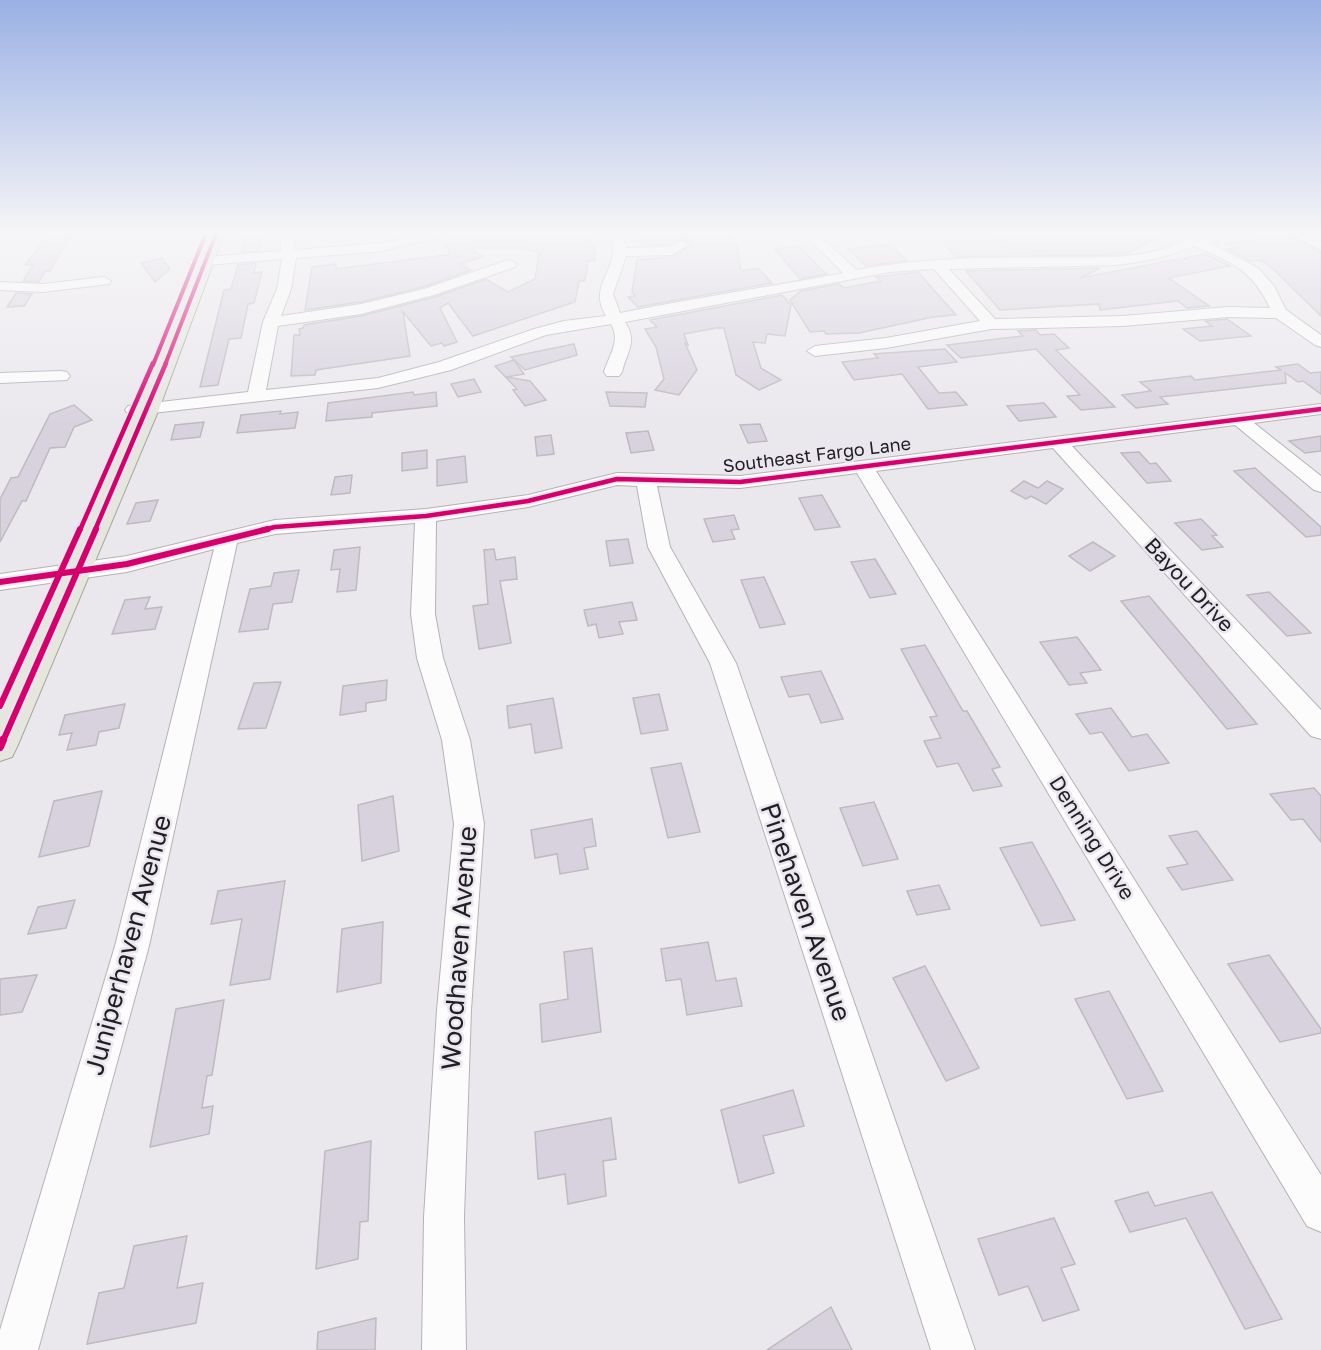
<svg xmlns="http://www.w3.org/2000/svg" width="1321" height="1350" font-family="'Golos Text',sans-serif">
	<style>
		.building { fill: #d8d2de; stroke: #bdbbbf; stroke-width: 1.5 }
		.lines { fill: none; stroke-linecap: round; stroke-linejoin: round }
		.minor-casing { stroke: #b5b2b6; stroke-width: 2 }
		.major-casing { stroke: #a4a799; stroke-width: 2 }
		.minor { fill: #fcfcfc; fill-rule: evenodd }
		.major { fill: #e5e7df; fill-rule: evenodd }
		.cycleway-far3-casing { stroke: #ebe6ef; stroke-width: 6 }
		.cycleway-far2-casing { stroke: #ebe6ef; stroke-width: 8 }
		.cycleway-far1-casing { stroke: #ebe6ef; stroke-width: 10 }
		.cycleway-casing { stroke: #ebe6ef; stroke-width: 11 }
		.cycleway-far3 { stroke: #d6006c; stroke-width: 4 }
		.cycleway-far2 { stroke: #d6006c; stroke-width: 4.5 }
		.cycleway-far1 { stroke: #d6006c; stroke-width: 6 }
		.cycleway { stroke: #d6006c; stroke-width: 8 }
		.labels { text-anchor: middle; stroke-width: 5; stroke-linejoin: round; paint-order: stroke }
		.far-street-label { font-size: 18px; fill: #201f22; stroke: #ebe6ef }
		.street-label { font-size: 21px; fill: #201f22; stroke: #ebe6ef }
		.near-street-label { font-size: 26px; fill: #201f22; stroke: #ebe6ef }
	</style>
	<rect width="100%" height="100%" fill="#ebe8ed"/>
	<g class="building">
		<path d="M49 234H69L65 239 69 238 50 271H45L39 282 23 281 33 265H25Z"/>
		<path d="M447 234H467L471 236 479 234H578L577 240 591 239V245H595V260L588 261 585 281H579L575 302 473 336 448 303 440 308 457 342 444 346 442 343 431 346 403 312 410 356 316 370 315 375 291 376 294 335H300L299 329 303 328 304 325 361 316 435 297 486 279 508 292 535 279 539 253 526 248H470L483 257 460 264 471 270 423 287 361 302 305 310 312 267 336 264V269L446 255 449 257 448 248H445V245L448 244Z"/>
		<path d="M636 234H727L737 245 741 271 758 268 772 283 638 307 628 297 635 296 632 292 637 260 672 257 691 244 681 239 668 245H641Z"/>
		<path d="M1055 234H1164L1126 254 1116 255 955 257 943 241 1055 239Z"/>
		<path d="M1290 236 1321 252V316L1272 268 1260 260 1250 261 1227 249 1236 248 1227 243Z"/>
		<path d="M262 237 259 251 242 252 245 239Z"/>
		<path d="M891 244 907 261 866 266 848 249Z"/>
		<path d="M799 246 820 268 827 274 800 279 775 249Z"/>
		<path d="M1206 254 1230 266 1169 278 1209 306 1187 308 1178 301 1100 310 1099 304 1000 310 966 271 1100 268 1080 278Z"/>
		<path d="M162 258 170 269 155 282 141 263Z"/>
		<path d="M256 263 254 273 262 272 254 303 248 304 241 338 229 339 218 385 200 387 224 290 231 289 238 265Z"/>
		<path d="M918 272 956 315 933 317 859 333 826 334 824 331 810 332 790 300 801 291 839 284 844 288 881 281 876 277Z"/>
		<path d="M16 293 32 294 24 306 7 307Z"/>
		<path d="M782 295 791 305 785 336 767 334 765 343 753 342 761 368 781 380 759 390 736 375 724 328H716L684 334 688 345 685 343 697 370 679 395 655 390 664 379 656 347 645 329 657 327 650 320Z"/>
		<path d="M1227 319 1251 336 1200 341 1183 329 1212 326 1205 321Z"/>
		<path d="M1036 330 1040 335 1054 334 1069 348 1056 350 1115 407 1081 410 1067 396 1080 395 1036 349 961 358 947 345 1023 336 1018 331Z"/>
		<path d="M574 344 577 355 525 370 511 357Z"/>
		<path d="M945 349 957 362 918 367 939 393 956 392 967 405 928 409 902 374 854 380 842 362 878 358 874 354Z"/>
		<path d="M514 360 524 374 506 377 530 381 546 400 525 406 513 390 517 389 495 366Z"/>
		<path d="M1298 364 1310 373 1321 372V394L1303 381 1298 382 1285 373 1286 383 1160 397 1168 404 1136 408 1122 395 1151 391 1140 382 1191 376 1195 380 1281 370 1276 367Z"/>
		<path d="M474 379 481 392 458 397 451 384Z"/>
		<path d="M413 392 414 395 436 392 437 406 372 413V417L326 421 328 403Z"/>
		<path d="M606 392 647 393 645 407 610 406Z"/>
		<path d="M1044 403 1056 417 1019 421 1007 406Z"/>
		<path d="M74 405 92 420 74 427 65 447 50 448 26 501H22L0 542V499L11 478 18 477 50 414Z"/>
		<path d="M281 411 280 414 298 412 295 428 237 433 241 415Z"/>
		<path d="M204 422 200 437 171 440 175 425Z"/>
		<path d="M760 424 767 441 748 443 740 425Z"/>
		<path d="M648 431 654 450 631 453 626 433Z"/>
		<path d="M551 435 554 454 537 456 535 437Z"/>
		<path d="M1321 436V451L1305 453 1289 441Z"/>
		<path d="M427 450V468L402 471V453Z"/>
		<path d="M1139 452 1150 464 1156 463 1171 481 1147 483 1121 453Z"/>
		<path d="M465 456 467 482 437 486V460Z"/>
		<path d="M1255 468 1321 527V535L1306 537 1234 471Z"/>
		<path d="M352 475 350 493 331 495 335 477Z"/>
		<path d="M1024 481 1038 488 1047 481 1063 489 1046 504 1031 496 1026 499 1011 491Z"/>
		<path d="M822 495 840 527 815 530 799 498Z"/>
		<path d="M158 500 150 521 127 524 136 503Z"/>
		<path d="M734 515 739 529 731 530 735 539 713 542 704 519Z"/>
		<path d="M1201 519 1217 535 1212 536 1223 547 1202 550 1175 523Z"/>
		<path d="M628 539 633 563 610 566 606 541Z"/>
		<path d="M1093 542 1115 556 1090 571 1069 556Z"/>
		<path d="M360 547 356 590 337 592 340 569 331 570 334 550Z"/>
		<path d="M494 549 496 560 515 557 517 579 500 581 511 643 479 649 473 606 488 604 484 550Z"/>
		<path d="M875 559 896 594 870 598 851 562Z"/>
		<path d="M299 570 292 602 273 604 268 629 239 632 250 589 271 586 274 573Z"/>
		<path d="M764 577 785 624 760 628 741 580Z"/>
		<path d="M1269 592 1311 633 1287 636 1247 595Z"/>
		<path d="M1149 596 1200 656 1257 724 1227 729 1121 601Z"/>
		<path d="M150 597 145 609 162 607 155 629 112 634 125 600Z"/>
		<path d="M632 602 637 620 619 622 623 634 599 638 596 624 588 626 584 610Z"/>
		<path d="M1077 637 1101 670 1080 673 1087 683 1069 685 1040 642Z"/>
		<path d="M925 645 963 711H967L1000 767 992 769 1002 786 973 791 958 763 937 767 924 741 941 738 930 717 937 716 901 649Z"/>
		<path d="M821 671 843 719 821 723 809 694 789 697 781 677Z"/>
		<path d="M387 680 386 700 366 703V711L340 715 343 686Z"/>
		<path d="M281 682 266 728 238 729 254 683Z"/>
		<path d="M659 694 668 730 641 734 633 698Z"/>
		<path d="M553 698 562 748 535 753 531 724 509 728 507 706Z"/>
		<path d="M125 704 119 728 99 732 96 745 67 750 72 733 59 735 65 715Z"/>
		<path d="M1111 708 1132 737 1147 734 1169 763 1129 771 1102 732 1090 734 1076 714Z"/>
		<path d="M681 763 700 832 668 838 651 768Z"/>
		<path d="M1314 788 1321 796V842L1303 819 1291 820 1270 794Z"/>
		<path d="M102 791 89 846 39 857 54 801Z"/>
		<path d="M393 796 399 851 362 861 358 805Z"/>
		<path d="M874 802 898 859 863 866 840 808Z"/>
		<path d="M592 819 596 846 584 848 588 869 560 874 557 854 535 858 531 830Z"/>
		<path d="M1197 831 1233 880 1182 890 1167 868 1188 864 1169 836Z"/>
		<path d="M1032 842 1075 920 1041 926 1000 848Z"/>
		<path d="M285 881 270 979 230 985 242 919 211 924 218 891Z"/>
		<path d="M939 885 950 909 917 915 907 891Z"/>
		<path d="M75 900 66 928 28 934 38 907Z"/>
		<path d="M383 922 381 983 337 992 342 929Z"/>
		<path d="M708 942 716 981 736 978 742 1006 687 1015 681 979 666 981 661 949Z"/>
		<path d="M592 948 601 1032 542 1042 540 1004 568 999 564 952Z"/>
		<path d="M1269 955 1321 1029V1033L1280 1042 1228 964Z"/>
		<path d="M925 966 979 1068 946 1081 893 978Z"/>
		<path d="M37 975 22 1012 0 1015V979Z"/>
		<path d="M1109 991 1163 1091 1127 1099 1075 999Z"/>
		<path d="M224 1000 212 1075 207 1076 202 1108 213 1106 209 1134 150 1147 176 1009Z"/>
		<path d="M793 1090 804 1126 763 1136 774 1173 739 1183 721 1110Z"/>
		<path d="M611 1118 616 1159 603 1161 606 1196 568 1204 565 1174 538 1179 535 1132Z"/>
		<path d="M371 1141 368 1221 360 1222 358 1259 316 1269 325 1151Z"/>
		<path d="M1148 1192 1155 1206 1212 1192 1282 1319 1245 1329 1186 1218 1130 1232 1115 1201Z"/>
		<path d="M1054 1218 1075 1264 1061 1268 1079 1310 1043 1321 1028 1286 999 1295 978 1239Z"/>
		<path d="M187 1236 177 1288 203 1283 196 1323 87 1344 99 1293 124 1288 134 1246Z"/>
		<path d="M831 1307 852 1350H767Z"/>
		<path d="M376 1318 375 1350H317L318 1332Z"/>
	</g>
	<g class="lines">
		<defs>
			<g id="minor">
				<path d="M280 234H292L295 250 382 243 420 234H442L440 237 382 251 296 258 291 289 281 316 361 304 424 289 505 261 510 260 517 264 515 267 434 295 361 314 278 326 266 390 378 378 439 362 534 329 564 321 606 316C590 289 610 278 613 252 614 247 611 239 611 234H623L626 248 668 247 682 241 689 245 671 255 626 256 613 294 620 313C694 298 769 287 843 273L804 234H817L857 270C942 254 1030 258 1116 257L1143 254 1169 247 1191 236 1235 234 1234 237 1208 242 1258 268 1274 286 1286 310 1321 335V347L1315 345 1276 318 1228 317 1123 326 991 329 886 348 815 356 807 351 815 346 886 338 980 321 934 269 890 272 625 322C638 342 627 351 622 372L619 376H607L604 372C609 355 621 341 611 324L546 335 451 370 378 388 134 415 128 414 125 410 128 406 134 405 248 392 263 322 277 289 282 259 194 266 187 262 194 258 282 251ZM1194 246C1231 261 1253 271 1270 308L1228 307 1123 316 995 319 949 269 1116 265C1143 262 1169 257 1194 246Z"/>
				<path d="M1291 234H1307L1321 241V250Z"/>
				<path d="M104 277 111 281 109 284 43 292 0 290V282L43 284Z"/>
				<path d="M61 371 67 372 70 376 67 380 0 383V373Z"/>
				<path d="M1321 404V414L1254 423 1321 476V492L1314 490 1235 425 1072 446 1321 710V739L1311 736 1053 448 876 471 1321 1175V1232L1307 1226 857 473 740 488 657 486 670 547 736 663 975 1350H931L710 663 648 547 637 486 617 485 528 507 436 521 435 614 443 658 470 740 484 824 471 1010 464 1217 466 1350H422L424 1217 437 1010 454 824 442 740 417 658 411 614 415 523 275 534 237 543 149 946 38 1350H0V1330L115 946 214 549 127 572 0 590V574L127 556 275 520 426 509 528 495 617 473 740 476Z"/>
			</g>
			<path id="major" d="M208 234H224L159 409 17 747 12 757 0 761V710L137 409Z"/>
		</defs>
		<use href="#minor" class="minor-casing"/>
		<use href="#major" class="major-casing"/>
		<use href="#minor" class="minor"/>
		<use href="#major" class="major"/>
		<defs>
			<g id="cycleway-far3">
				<path d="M153 365 205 236"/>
				<path d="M165 365 216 234"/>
			</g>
			<g id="cycleway-far2">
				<path d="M80 530 153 363"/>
				<path d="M95 530 166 363"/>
				<path d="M262 530 275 527 426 516 528 501 617 479 740 482 1321 409"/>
			</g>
			<g id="cycleway-far1">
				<path d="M0 582 127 564 268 529"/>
				<path d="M0 706 80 529"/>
				<path d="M3 741 96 529"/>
			</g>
			<path id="cycleway" d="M0 747 3 740"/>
		</defs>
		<use href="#cycleway-far3" class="cycleway-far3-casing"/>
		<use href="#cycleway-far2" class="cycleway-far2-casing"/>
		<use href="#cycleway-far1" class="cycleway-far1-casing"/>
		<use href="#cycleway" class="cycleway-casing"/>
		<use href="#cycleway-far3" class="cycleway-far3"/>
		<use href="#cycleway-far2" class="cycleway-far2"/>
		<use href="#cycleway-far1" class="cycleway-far1"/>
		<use href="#cycleway" class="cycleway"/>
	</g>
	<linearGradient id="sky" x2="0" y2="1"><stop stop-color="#9ab0e4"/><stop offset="0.55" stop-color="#f6f5f7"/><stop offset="1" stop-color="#f6f5f7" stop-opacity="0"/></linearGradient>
	<rect width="1321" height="423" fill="url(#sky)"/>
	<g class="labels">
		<g class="far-street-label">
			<text transform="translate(817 455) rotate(-7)" y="6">Southeast Fargo Lane</text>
		</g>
		<g class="street-label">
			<text transform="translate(1189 585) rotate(47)" y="7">Bayou Drive</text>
			<text transform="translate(1092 838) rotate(58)" y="7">Denning Drive</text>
		</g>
		<g class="near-street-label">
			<text transform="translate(806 912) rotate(71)" y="9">Pinehaven Avenue</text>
			<text transform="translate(128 945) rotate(-75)" y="9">Juniperhaven Avenue</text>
			<text transform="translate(459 948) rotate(-86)" y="9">Woodhaven Avenue</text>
		</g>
	</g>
</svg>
